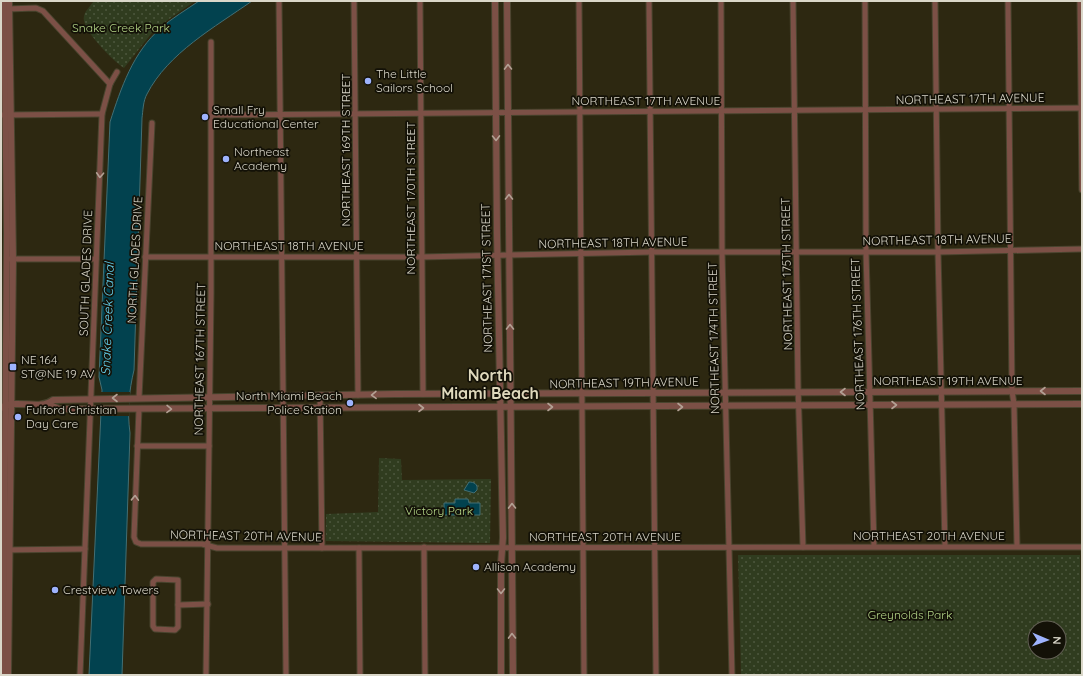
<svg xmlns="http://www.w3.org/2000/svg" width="1083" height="676" font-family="Quicksand,sans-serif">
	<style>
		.park { fill: url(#park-dots); fill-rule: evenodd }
		.water { fill: #02424f; stroke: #436f74 }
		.pier { fill: #2d2811 }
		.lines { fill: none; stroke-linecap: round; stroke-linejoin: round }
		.minor-casing { stroke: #49442e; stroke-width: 7 }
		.tertiary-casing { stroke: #49442e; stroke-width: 8 }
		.minor { stroke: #7c5046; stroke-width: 5 }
		.tertiary { stroke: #7c5046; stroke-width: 6 }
		.oneway { stroke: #b4a195 }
		.poi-dot { fill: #9eb3fd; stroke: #131107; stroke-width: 1.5 }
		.labels { text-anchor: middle; stroke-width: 3.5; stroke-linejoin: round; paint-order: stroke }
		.park-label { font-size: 12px; fill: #b3d487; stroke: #131107 }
		.poi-label { font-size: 12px; fill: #dad7c9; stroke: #131107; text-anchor: start }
		.street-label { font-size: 12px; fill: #dad7c9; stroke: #131107 }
		.water-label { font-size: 13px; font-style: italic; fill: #65d2ef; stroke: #131107 }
		.district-label { font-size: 16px; font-weight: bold; fill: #dfd9bd; stroke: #131107 }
	</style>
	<defs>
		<pattern id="park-dots" width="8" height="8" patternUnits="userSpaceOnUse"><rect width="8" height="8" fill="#303c1f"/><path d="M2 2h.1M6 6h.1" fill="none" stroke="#4d573e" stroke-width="1.8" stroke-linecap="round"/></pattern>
	</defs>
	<rect width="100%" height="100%" fill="#2d2811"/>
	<g class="park">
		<path d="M94 1H195L155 29 124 68C114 62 80 28 84 16 85 11 91 5 94 1Z"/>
		<path d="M379 458 401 459 402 480 491 479 490 543 326 541V514L378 512Z"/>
		<path d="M738 555H1080L1082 675H741ZM1035 628H1059V652H1035Z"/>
	</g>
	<g class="water">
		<path d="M199 1H252C215 27 168 53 147 94 143 101 143 111 142 118L134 370C129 391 127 411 130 433L122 675H89L102 390 99 377 110 122C121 88 133 52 161 28 172 18 186 10 199 1Z"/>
		<path d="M469 482C474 482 478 484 477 490L474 493 464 490Z"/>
		<path d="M455 499H468L469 503H480V515H444V503H455Z"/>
	</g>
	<path class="pier" d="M101 392H130L129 416H101Z"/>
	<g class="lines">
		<defs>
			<g id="minor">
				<path d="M279 1 286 675"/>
				<path d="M354 1 358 395"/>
				<path d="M420 1 423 394"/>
				<path d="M579 1 584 675"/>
				<path d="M649 1 656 675"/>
				<path d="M721 1 722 252 732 675"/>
				<path d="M793 1 798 386 803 547"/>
				<path d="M865 1 866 252 874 546"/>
				<path d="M935 1 938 252 945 546"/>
				<path d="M1008 1 1012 391 1014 404 1017 546"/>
				<path d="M1080 1 1082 190"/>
				<path d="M7 9 36 8 43 11 110 84"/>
				<path d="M1 115 102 114"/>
				<path d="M211 115 1082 108"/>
				<path d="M145 257H421L652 252H938L1082 249"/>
				<path d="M10 259H96"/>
				<path d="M320 395 322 548"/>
				<path d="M139 398 152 123"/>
				<path d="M139 409 134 537 136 542 141 544H202L217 548 1082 547"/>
				<path d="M137 446H209"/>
				<path d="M424 547 425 675"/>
				<path d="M359 548 360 675"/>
				<path d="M1 550 85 549"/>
				<path d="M156 579 178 580V627L175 630 155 629 153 626V582Z"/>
				<path d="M178 605 208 604"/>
				<path d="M80 675 102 114 110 84 117 72"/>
				<path d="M206 675 211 294V42"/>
			</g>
			<g id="tertiary">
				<path d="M495 1 497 234 503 538 501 564V675"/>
				<path d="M507 1 513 675"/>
				<path d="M48 404 59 409 1082 404"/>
				<path d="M1 408C16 398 39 411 53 400L395 394 1082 391"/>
				<path d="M3 675 7 234 4 1"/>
				<path d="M8 675 13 259 9 1"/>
			</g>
		</defs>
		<use href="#minor" class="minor-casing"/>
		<use href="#tertiary" class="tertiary-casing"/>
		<use href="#minor" class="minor"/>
		<use href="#tertiary" class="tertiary"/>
	</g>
	<defs><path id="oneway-chevron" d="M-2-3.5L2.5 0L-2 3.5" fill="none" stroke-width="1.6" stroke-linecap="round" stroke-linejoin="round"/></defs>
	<g class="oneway">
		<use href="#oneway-chevron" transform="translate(508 67) rotate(-91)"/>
		<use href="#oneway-chevron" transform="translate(496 138) rotate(89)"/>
		<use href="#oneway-chevron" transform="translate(100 175) rotate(93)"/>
		<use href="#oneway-chevron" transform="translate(509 197) rotate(-90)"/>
		<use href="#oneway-chevron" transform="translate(510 327) rotate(-90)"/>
		<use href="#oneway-chevron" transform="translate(1043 391) rotate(-180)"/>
		<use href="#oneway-chevron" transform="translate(843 392) rotate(180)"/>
		<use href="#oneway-chevron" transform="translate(374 395) rotate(179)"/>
		<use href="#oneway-chevron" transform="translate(115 398) rotate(180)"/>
		<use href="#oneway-chevron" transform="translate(894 405)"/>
		<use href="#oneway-chevron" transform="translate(550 407)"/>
		<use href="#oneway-chevron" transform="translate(680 407)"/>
		<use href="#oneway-chevron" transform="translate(421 408)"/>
		<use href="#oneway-chevron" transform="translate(169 409) rotate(1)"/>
		<use href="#oneway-chevron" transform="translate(135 498) rotate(-88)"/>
		<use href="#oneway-chevron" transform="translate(512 506) rotate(-91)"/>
		<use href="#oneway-chevron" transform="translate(501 591) rotate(90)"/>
		<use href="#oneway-chevron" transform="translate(512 636) rotate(-91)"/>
	</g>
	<g class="poi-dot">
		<circle cx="368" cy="81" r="4"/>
		<circle cx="205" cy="117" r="4"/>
		<circle cx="226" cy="159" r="4"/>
		<rect x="9" y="363" width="8" height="8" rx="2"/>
		<circle cx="350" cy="403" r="4"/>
		<circle cx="18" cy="417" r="4"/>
		<circle cx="476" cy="567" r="4"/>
		<circle cx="55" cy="590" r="4"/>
	</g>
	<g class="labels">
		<g class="park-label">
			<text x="121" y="32">Snake Creek Park</text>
			<text x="439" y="515">Victory Park</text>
			<text x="910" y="619">Greynolds Park</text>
		</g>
		<g class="poi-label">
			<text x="376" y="78">The Little<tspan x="376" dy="14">Sailors School</tspan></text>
			<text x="213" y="114">Small Fry<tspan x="213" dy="14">Educational Center</tspan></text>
			<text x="234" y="156">Northeast<tspan x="234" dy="14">Academy</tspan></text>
			<text x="21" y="364">NE 164<tspan x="21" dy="14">ST@NE 19 AV</tspan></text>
			<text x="342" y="400" text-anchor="end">North Miami Beach<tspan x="342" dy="14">Police Station</tspan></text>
			<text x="26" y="414">Fulford Christian<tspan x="26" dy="14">Day Care</tspan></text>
			<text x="484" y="571">Allison Academy</text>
			<text x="63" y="594">Crestview Towers</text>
		</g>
		<g class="street-label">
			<text transform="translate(970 99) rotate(-1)" y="4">NORTHEAST 17TH AVENUE</text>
			<text x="646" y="105">NORTHEAST 17TH AVENUE</text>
			<text transform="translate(346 150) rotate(-90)" y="4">NORTHEAST 169TH STREET</text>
			<text transform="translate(411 198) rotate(-90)" y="4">NORTHEAST 170TH STREET</text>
			<text transform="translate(937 240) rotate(-1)" y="4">NORTHEAST 18TH AVENUE</text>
			<text transform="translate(613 243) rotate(-1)" y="4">NORTHEAST 18TH AVENUE</text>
			<text x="289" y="250">NORTHEAST 18TH AVENUE</text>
			<text transform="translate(135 260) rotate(-87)" y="4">NORTH GLADES DRIVE</text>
			<text transform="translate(86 273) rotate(-88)" y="4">SOUTH GLADES DRIVE</text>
			<text transform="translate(787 274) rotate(-91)" y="4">NORTHEAST 175TH STREET</text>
			<text transform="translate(487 278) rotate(-91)" y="4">NORTHEAST 171ST STREET</text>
			<text transform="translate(858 334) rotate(-92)" y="4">NORTHEAST 176TH STREET</text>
			<text transform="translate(714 338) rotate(-91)" y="4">NORTHEAST 174TH STREET</text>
			<text transform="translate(200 359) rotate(-89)" y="4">NORTHEAST 167TH STREET</text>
			<text x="948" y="385">NORTHEAST 19TH AVENUE</text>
			<text transform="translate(624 383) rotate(-1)" y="4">NORTHEAST 19TH AVENUE</text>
			<text transform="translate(246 536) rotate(1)" y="4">NORTHEAST 20TH AVENUE</text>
			<text x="929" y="540">NORTHEAST 20TH AVENUE</text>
			<text x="605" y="541">NORTHEAST 20TH AVENUE</text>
		</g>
		<g class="water-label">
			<text transform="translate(107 319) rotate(-88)" y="5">Snake Creek Canal</text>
		</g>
		<g class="district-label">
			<text x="490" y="381">North<tspan x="490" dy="18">Miami Beach</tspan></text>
		</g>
	</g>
	<rect width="1083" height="676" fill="none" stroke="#dad7c9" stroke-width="4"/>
	<g transform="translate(1047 640) rotate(92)"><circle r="19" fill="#131107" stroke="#636055"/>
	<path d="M0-3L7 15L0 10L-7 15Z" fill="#9eb3fd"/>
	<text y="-6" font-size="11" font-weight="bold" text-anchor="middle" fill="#dad7c9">N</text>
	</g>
</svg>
